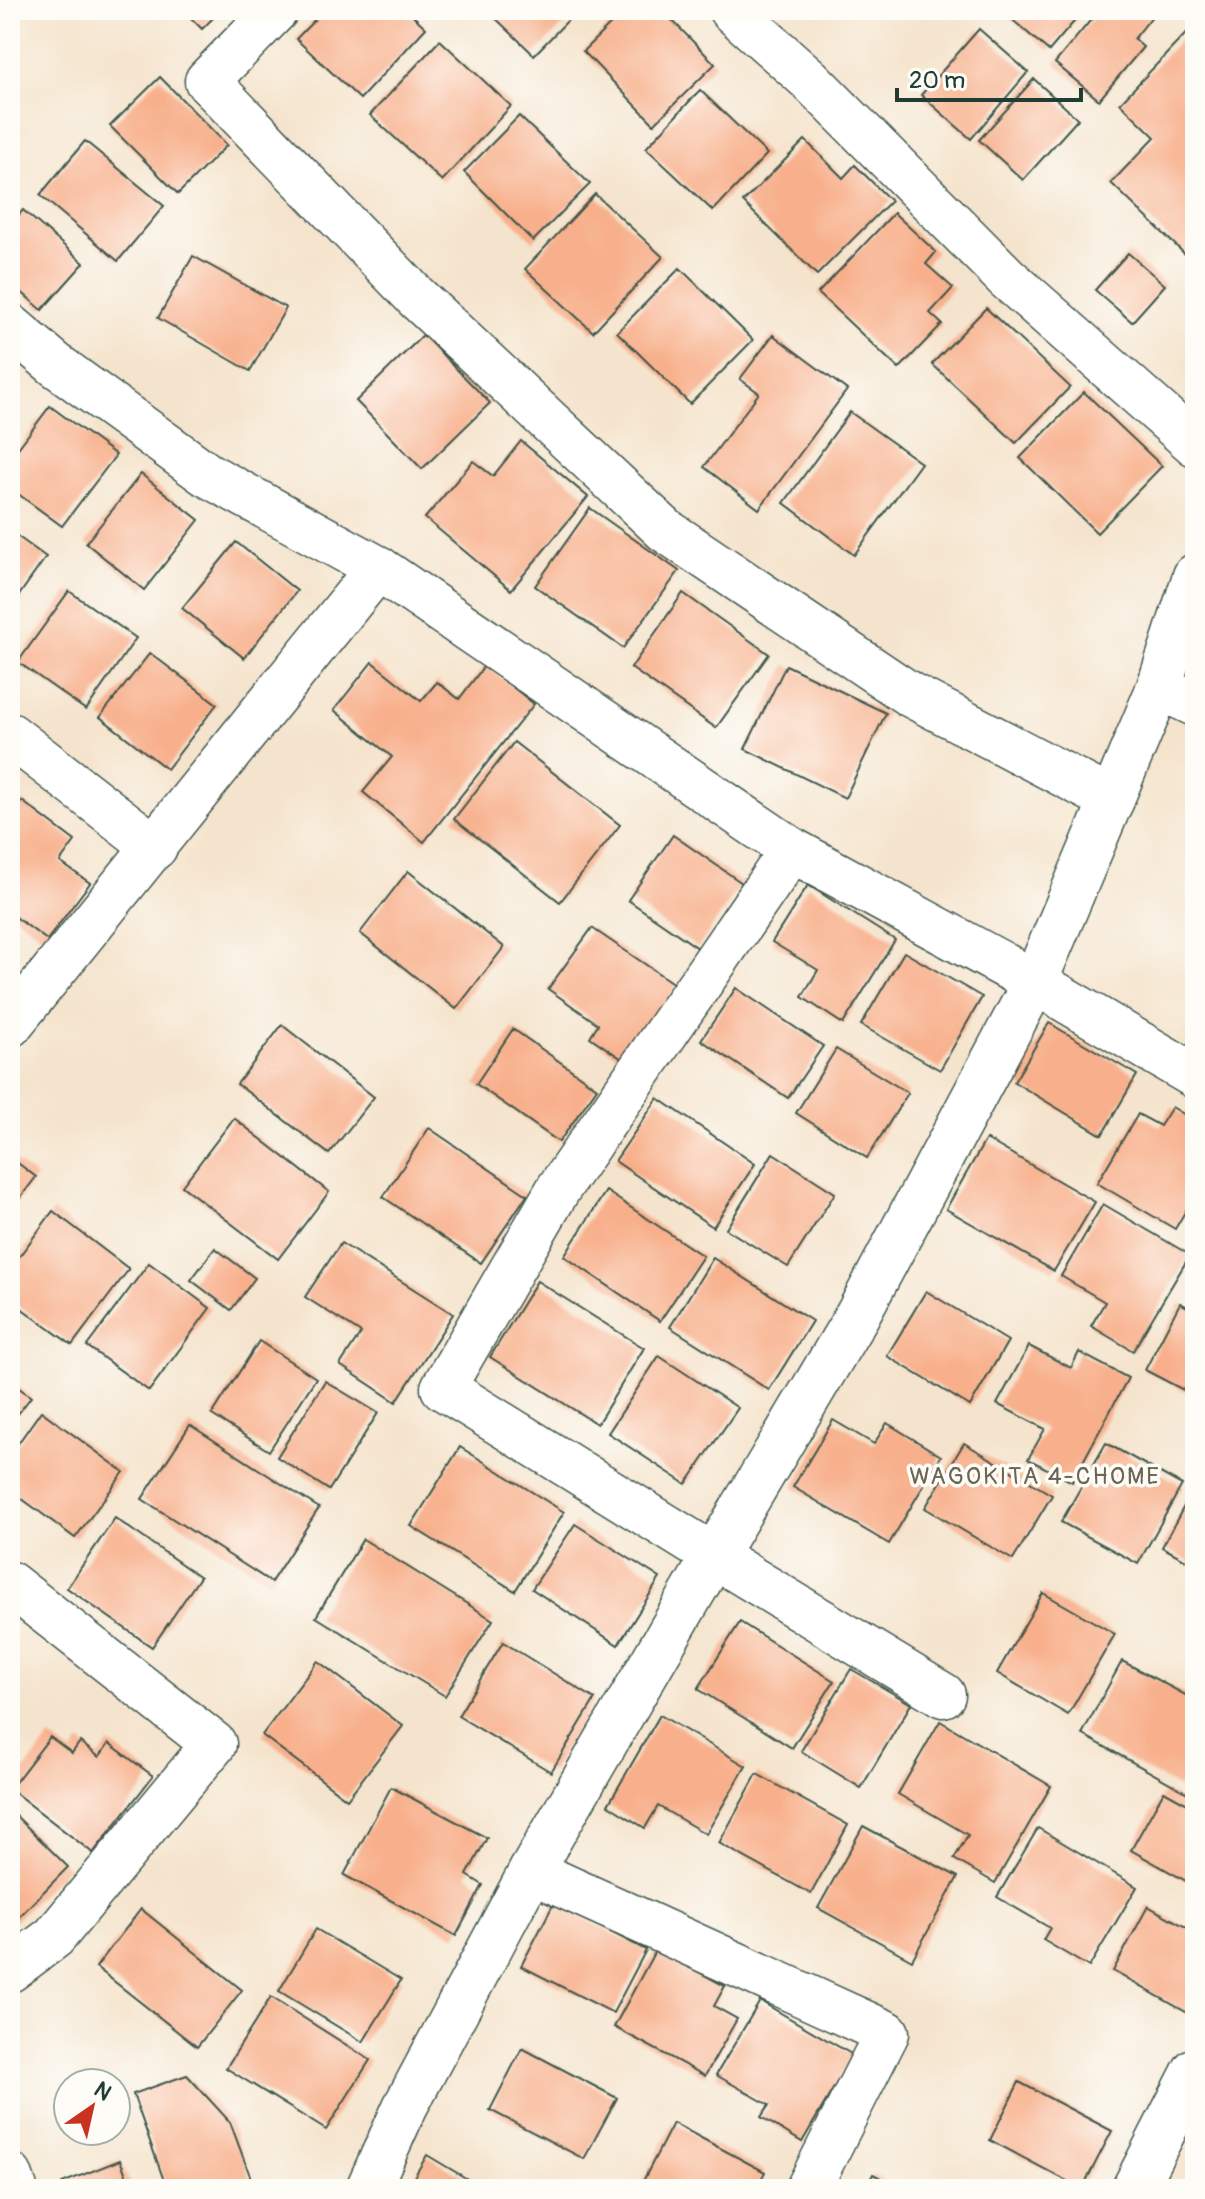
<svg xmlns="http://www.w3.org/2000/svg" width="1205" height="2199" font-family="Pangolin,sans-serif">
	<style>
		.building { fill: #f8b08c }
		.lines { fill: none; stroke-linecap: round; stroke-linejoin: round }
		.minor-casing { stroke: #3f564b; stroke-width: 47 }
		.minor { stroke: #fff; stroke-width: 44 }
		.labels { text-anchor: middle; stroke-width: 7; stroke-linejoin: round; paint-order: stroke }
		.neighbourhood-label { font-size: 24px; letter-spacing: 2px; fill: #6b6553; stroke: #fdfcf7 }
	</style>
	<rect width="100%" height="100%" fill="#fdfcf7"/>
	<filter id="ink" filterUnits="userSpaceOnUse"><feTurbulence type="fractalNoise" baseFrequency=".0125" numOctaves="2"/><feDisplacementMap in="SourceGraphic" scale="16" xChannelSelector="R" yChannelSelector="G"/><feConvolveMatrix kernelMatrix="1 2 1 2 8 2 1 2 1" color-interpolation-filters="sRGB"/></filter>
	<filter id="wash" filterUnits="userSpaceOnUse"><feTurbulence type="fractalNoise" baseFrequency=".006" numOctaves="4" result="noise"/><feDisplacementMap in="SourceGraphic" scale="32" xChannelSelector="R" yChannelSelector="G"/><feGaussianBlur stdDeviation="1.8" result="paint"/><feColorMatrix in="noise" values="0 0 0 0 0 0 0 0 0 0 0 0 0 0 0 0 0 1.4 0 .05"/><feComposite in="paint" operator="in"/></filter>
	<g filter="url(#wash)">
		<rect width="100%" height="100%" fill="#f5e4cd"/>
		<g id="blocks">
			<g class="building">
				<path d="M183 10H221L202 29Z"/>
				<path d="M324 10H407L426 28 360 99 296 39Z"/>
				<path d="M487 10H578L534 55Z"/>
				<path d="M625 10H662L715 64 654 124 583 51Z"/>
				<path d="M1001 10H1084L1049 51Z"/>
				<path d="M1099 10H1147L1153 15 1134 39 1143 47 1099 100 1055 63Z"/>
				<path d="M1195 24V264L1111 183 1155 137 1120 103Z"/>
				<path d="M979 29 1028 72 971 139 921 95Z"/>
				<path d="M440 40 511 106 442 181 370 115Z"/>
				<path d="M160 77 227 145 178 194 110 126Z"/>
				<path d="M1034 79 1078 119 1023 180 979 140Z"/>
				<path d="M700 90 767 154 713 211 646 148Z"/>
				<path d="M519 116 590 184 533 241 464 172Z"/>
				<path d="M805 140 843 178 855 165 891 201 817 275 743 202Z"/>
				<path d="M85 141 164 206 118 261 40 195Z"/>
				<path d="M595 194 663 257 593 332 525 269Z"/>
				<path d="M23 210 84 263 42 310 10 282V225Z"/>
				<path d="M894 213 936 252 926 264 953 288 930 313 942 324 899 369 818 293Z"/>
				<path d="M1128 253 1165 285 1132 322 1095 290Z"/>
				<path d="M193 256 286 308 250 371 158 318Z"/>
				<path d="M680 268 753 340 690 404 617 332Z"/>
				<path d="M986 308 1070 387 1016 443 932 364Z"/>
				<path d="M423 335 490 403 422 469 356 401Z"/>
				<path d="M773 335 847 390 759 509 704 467 759 393 740 379Z"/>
				<path d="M1084 392 1162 466 1097 533 1020 458Z"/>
				<path d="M50 406 116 455 62 526 10 488V459Z"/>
				<path d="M850 412 921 463 854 555 784 503Z"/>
				<path d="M521 441 588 497 511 590 425 518 473 461 493 476Z"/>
				<path d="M141 474 199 520 144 590 86 543Z"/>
				<path d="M590 508 679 571 623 648 535 586Z"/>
				<path d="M10 531 46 557 10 608Z"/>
				<path d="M236 542 297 591 244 658 182 608Z"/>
				<path d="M69 591 136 638 86 710 18 662Z"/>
				<path d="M683 593 769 654 716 728 631 668Z"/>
				<path d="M150 653 217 704 167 769 100 717Z"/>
				<path d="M372 662 421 701 437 682 459 699 485 665 534 704 424 842 363 792 392 757 334 710Z"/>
				<path d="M786 665 886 713 845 798 745 749Z"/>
				<path d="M514 742 620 825 560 902 454 819Z"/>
				<path d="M22 801 75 841 60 862 90 883 47 940 10 913V818Z"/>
				<path d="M673 835 742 883 698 948 628 900Z"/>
				<path d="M408 871 504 947 456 1009 360 933Z"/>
				<path d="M808 885 895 940 843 1024 802 997 818 970 772 942Z"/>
				<path d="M592 928 677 986 625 1061 590 1037 598 1024 548 989Z"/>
				<path d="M904 952 982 997 940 1070 861 1025Z"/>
				<path d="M736 988 823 1046 788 1098 701 1040Z"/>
				<path d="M1049 1023 1137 1075 1102 1135 1014 1082Z"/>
				<path d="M282 1025 374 1097 329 1154 237 1084Z"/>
				<path d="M513 1029 597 1088 559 1142 476 1084Z"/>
				<path d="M836 1049 908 1093 867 1158 796 1113Z"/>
				<path d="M658 1098 755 1164 713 1227 615 1161Z"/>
				<path d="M1172 1107 1195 1121V1195L1175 1229 1097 1183 1138 1114 1160 1126Z"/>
				<path d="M234 1118 329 1192 278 1259 182 1186Z"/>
				<path d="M429 1128 527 1195 481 1263 383 1197Z"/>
				<path d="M986 1139 1095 1202 1054 1271 946 1209Z"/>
				<path d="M773 1153 835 1193 788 1267 726 1229Z"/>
				<path d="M10 1157 36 1177 10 1211Z"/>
				<path d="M606 1191 703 1256 660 1321 564 1256Z"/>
				<path d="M1103 1204 1190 1255 1133 1351 1091 1326 1105 1302 1061 1276Z"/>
				<path d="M53 1211 129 1269 72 1345 10 1300V1269Z"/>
				<path d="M341 1243 453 1314 396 1402 340 1365 361 1333 305 1297Z"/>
				<path d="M215 1248 255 1278 231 1310 191 1280Z"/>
				<path d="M713 1258 812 1321 769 1390 670 1327Z"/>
				<path d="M149 1263 210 1308 149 1391 87 1346Z"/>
				<path d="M537 1281 644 1348 597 1424 490 1357Z"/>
				<path d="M926 1291 1008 1341 970 1406 887 1356Z"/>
				<path d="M1180 1303 1195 1311V1396L1145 1370Z"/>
				<path d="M259 1341 316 1378 269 1451 212 1415Z"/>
				<path d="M1029 1346 1071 1368 1079 1352 1128 1378 1072 1482 1028 1459 1045 1429 997 1404Z"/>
				<path d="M659 1356 738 1408 686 1484 608 1433Z"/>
				<path d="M10 1381 31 1397 10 1424Z"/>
				<path d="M325 1381 378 1413 329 1490 277 1457Z"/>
				<path d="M41 1411 124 1472 75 1538 10 1490V1455Z"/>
				<path d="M833 1420 874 1444 887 1423 941 1456 889 1544 793 1487Z"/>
				<path d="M190 1425 319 1508 271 1582 142 1499Z"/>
				<path d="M964 1443 1052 1495 1013 1560 925 1508Z"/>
				<path d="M1106 1443 1182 1485 1138 1564 1061 1522Z"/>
				<path d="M460 1447 564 1512 515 1591 411 1526Z"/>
				<path d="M1195 1486V1565L1162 1547Z"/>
				<path d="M115 1518 200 1577 152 1647 67 1588Z"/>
				<path d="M575 1524 660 1578 618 1645 532 1589Z"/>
				<path d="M363 1539 493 1620 445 1696 316 1617Z"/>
				<path d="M1043 1593 1115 1634 1068 1715 997 1673Z"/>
				<path d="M740 1622 834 1681 792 1748 698 1689Z"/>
				<path d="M503 1642 595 1699 551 1772 458 1716Z"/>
				<path d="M318 1661 403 1726 347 1799 262 1735Z"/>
				<path d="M1122 1661 1195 1700V1797L1082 1734Z"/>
				<path d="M851 1669 911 1704 861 1788 801 1751Z"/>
				<path d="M660 1715 746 1766 706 1834 658 1806 645 1828 608 1805Z"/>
				<path d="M940 1721 1051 1786 995 1883 954 1859 968 1835 898 1794Z"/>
				<path d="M50 1737 72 1753 80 1742 99 1757 109 1743 153 1776 93 1853 10 1789Z"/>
				<path d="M757 1774 848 1825 811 1894 719 1843Z"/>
				<path d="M391 1787 487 1838 467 1875 483 1885 456 1936 344 1875Z"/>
				<path d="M1164 1791 1195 1808V1886L1131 1850Z"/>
				<path d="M10 1810 68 1867 10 1926Z"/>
				<path d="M863 1826 958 1877 912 1960 818 1908Z"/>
				<path d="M1038 1828 1137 1887 1089 1967 1043 1940 1050 1928 997 1897Z"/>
				<path d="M554 1903 646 1950 613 2013 521 1966Z"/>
				<path d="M1148 1906 1195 1932V2017L1113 1971Z"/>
				<path d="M141 1909 242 1990 197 2047 96 1967Z"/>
				<path d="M316 1929 401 1980 363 2042 279 1991Z"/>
				<path d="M656 1949 725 1986 714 2006 737 2019 705 2076 614 2027Z"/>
				<path d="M271 1997 370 2060 326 2130 226 2068Z"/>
				<path d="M760 2001 853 2055 802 2142 761 2117 769 2105 716 2075Z"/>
				<path d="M522 2048 617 2098 584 2159 490 2110Z"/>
				<path d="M187 2075 230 2122 255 2189H167L133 2094Z"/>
				<path d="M1019 2082 1112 2131 1082 2189 990 2140Z"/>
				<path d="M673 2123 765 2172 756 2189H650L641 2185Z"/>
				<path d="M427 2155 484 2189H407Z"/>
				<path d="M120 2160 132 2189H64L62 2183Z"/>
				<path d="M873 2174 901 2189H865Z"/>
			</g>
		</g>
	</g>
	<g filter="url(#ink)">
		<use href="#blocks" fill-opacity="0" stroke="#3f564b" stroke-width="2"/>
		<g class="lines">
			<defs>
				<g id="minor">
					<path d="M276 10 207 81 416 297 665 530 909 694 1112 800"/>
					<path d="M731 10 809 79 1007 278 1195 444"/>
					<path d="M10 326 56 365 206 474 378 568 792 850 1035 982 1195 1076"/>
					<path d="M1159 687 1195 704"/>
					<path d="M10 735 155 847"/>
					<path d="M792 850 559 1188 443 1388 714 1556 943 1695"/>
					<path d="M10 1025 378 568"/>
					<path d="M10 1584 214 1744 54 1937 10 1970"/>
					<path d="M531 1871 887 2033 808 2189"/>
					<path d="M10 2175 15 2189"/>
					<path d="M368 2189 405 2107 531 1871 714 1556 858 1314 1035 982 1159 687 1195 576"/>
					<path d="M1134 2189 1195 2070"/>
				</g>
			</defs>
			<use href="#minor" class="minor-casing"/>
			<use href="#minor" class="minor"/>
		</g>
	</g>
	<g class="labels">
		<g class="neighbourhood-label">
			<text x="1035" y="1484">WAGOKITA 4-CHOME</text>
		</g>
	</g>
	<rect width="1205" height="2199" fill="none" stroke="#fdfcf7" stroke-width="40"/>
	<g transform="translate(92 2107) rotate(34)"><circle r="38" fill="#fdfcf7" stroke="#a4b0a9" stroke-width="2"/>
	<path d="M0-6L14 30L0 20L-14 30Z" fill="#c8321e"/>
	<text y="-12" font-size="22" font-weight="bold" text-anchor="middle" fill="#1f3d34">N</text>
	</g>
	<path d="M897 88v12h184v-12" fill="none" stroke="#1f3d34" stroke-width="4"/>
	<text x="909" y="88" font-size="24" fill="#1f3d34" stroke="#fdfcf7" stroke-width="6" paint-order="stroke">20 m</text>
</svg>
